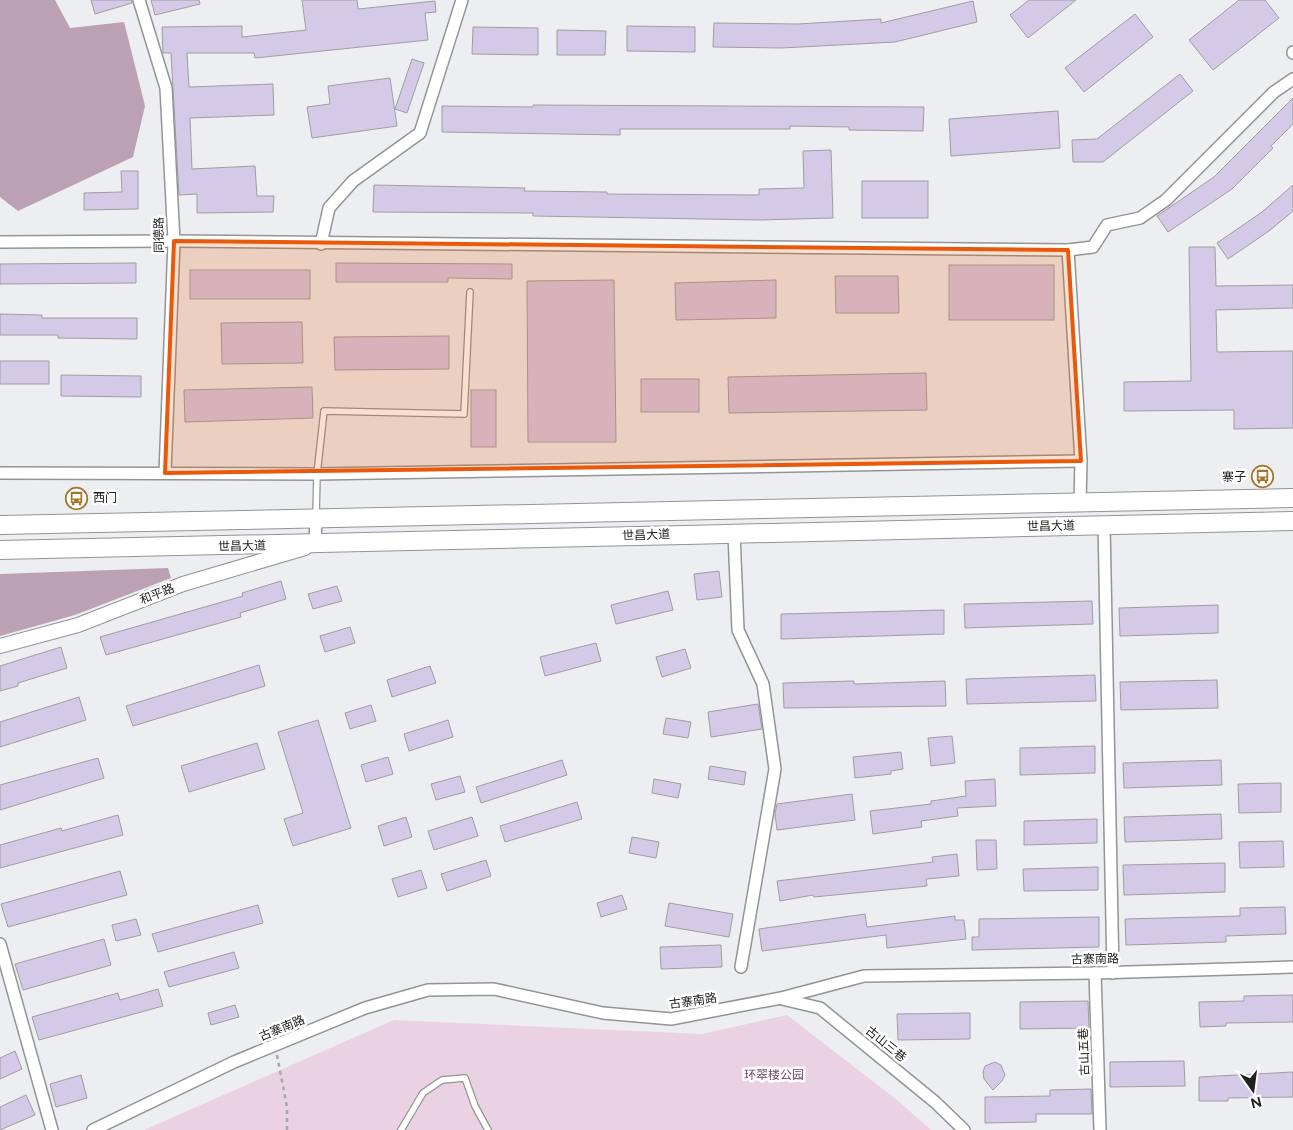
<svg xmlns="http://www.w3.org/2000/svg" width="1293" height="1130" font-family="Figtree,'Noto Sans SC',sans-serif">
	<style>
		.green { fill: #ead2e3 }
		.forest { fill: #bca1b5 }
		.building { fill: #d4c9e7; stroke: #9f9ea0 }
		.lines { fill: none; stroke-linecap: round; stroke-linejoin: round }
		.service-casing { stroke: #929496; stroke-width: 8 }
		.minor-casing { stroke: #929496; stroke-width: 14 }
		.tertiary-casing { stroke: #929496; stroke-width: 16 }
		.primary-casing { stroke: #929496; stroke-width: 20 }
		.path { stroke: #a8a8ab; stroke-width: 2.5; stroke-dasharray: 4 4; stroke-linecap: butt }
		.service { stroke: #fff; stroke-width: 5.5 }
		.minor { stroke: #fff; stroke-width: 11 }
		.tertiary { stroke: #fff; stroke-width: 14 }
		.primary { stroke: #fff; stroke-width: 18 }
		.marked { fill: #e8590c; fill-opacity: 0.2; stroke: #e8590c; stroke-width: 4; stroke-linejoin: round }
		.labels { text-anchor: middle; stroke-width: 5; stroke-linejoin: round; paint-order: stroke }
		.street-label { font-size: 12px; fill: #202021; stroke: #fff }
		.poi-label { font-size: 12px; fill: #202021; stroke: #fff; text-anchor: end }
		.park-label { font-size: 12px; fill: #714867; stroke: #fff }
	</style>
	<rect width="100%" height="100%" fill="#edeef1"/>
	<path class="green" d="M787 1015 897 1100 931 1130H144L394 1020 702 1034Z"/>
	<g class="forest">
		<path d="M0 0H55L70 28 124 22 145 106 133 157 18 211 0 197Z"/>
		<path d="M168 568 171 578 75 615 0 636V574Z"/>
	</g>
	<g class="building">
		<path d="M91 0H132V3L95 14Z"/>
		<path d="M151 0H199L200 4 155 15Z"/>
		<path d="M302 0H357L358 9 435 1 436 12 425 13 428 40 255 58 254 53H187L189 87 273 84 274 115 190 118 192 169 255 166 257 196H274L273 212 197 213V194L179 195 171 53H163L162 27 242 26V37L306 30Z"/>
		<path d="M1029 0H1076L1028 38 1010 15Z"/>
		<path d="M1239 0H1265L1279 18 1213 70 1189 40Z"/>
		<path d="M973 1 977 22 895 42 782 48 713 47 714 23 798 24 881 19V23Z"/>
		<path d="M1135 14 1153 37 1084 92 1065 68Z"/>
		<path d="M627 26 695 27V52L627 51Z"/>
		<path d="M473 27 538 28V55L472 54Z"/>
		<path d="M557 30 606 31 605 55H557Z"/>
		<path d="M412 59 424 63 407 113 395 109Z"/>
		<path d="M1180 74 1193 91 1103 162H1073L1072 140 1097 139Z"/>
		<path d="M390 78 397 126 312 138 307 107 330 104 328 86Z"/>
		<path d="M1293 98V124L1271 146 1273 148 1232 189 1168 232 1157 216 1214 177Z"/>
		<path d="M533 105 924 107 923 131 849 130V127L790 126V129H620V135L442 132V106L533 107Z"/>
		<path d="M1058 111 1060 148 951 156 949 119Z"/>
		<path d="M831 150 833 218 760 220 533 216V213L373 212 374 185 525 188 524 191 607 192V194L759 195V189L804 188 803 151Z"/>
		<path d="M121 171H138V209L84 210V193L122 192Z"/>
		<rect x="862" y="181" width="66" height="37"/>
		<path d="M1293 185V211L1269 231 1228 259 1217 243 1262 212Z"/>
		<path d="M1189 247H1215L1216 286 1293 285V308L1216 310 1217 352 1293 351V428L1234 429V410L1124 411V382L1191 381Z"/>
		<path d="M136 263V283L0 284V264Z"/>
		<path d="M336 263 512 264V279L448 278V282H336Z"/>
		<rect x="949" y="265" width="105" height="55"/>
		<rect x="190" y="270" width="120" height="29"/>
		<path d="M835 276H898L899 313H836Z"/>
		<path d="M614 280 616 442H528L527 281Z"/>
		<path d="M776 280V318L676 320 675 283Z"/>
		<path d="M0 314 42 315V318H137V339L58 338V335H0Z"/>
		<path d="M302 322 303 363 222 364 221 323Z"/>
		<path d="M449 336V369L335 370 334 337Z"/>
		<rect x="0" y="361" width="49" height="23"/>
		<path d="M926 373 927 410 729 413 728 377Z"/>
		<path d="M61 375 141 376V397L61 396Z"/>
		<rect x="641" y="379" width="58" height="33"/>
		<path d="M312 387 313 418 185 422 184 390Z"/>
		<rect x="471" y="390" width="25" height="57"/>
		<path d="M719 571 722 597 697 600 694 574Z"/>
		<path d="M281 581 286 599 240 613 241 617 106 655 100 637 243 596 242 593Z"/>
		<path d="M337 586 342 601 313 609 308 594Z"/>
		<path d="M668 591 673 610 616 624 611 605Z"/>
		<path d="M1092 601 1093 624 965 628 964 604Z"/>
		<path d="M1218 605V633L1120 636 1119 608Z"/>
		<path d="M944 610V634L781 639V614Z"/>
		<path d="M350 627 355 643 325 652 320 636Z"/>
		<path d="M596 643 601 661 545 676 540 657Z"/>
		<path d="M61 647 67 668 18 683V686L0 691V666Z"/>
		<path d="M685 649 691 668 662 677 656 657Z"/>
		<path d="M259 665 265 686 133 726 126 706Z"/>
		<path d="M430 666 436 683 392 697 387 680Z"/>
		<path d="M1095 675 1096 701 967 704 966 679Z"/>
		<path d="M1217 680 1218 708 1121 710 1120 682Z"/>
		<path d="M854 681V684L945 681 946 706 784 708 783 683Z"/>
		<path d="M79 697 86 720 0 747V722Z"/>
		<path d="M758 704 762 729 711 737 708 712Z"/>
		<path d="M371 705 376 721 350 729 345 713Z"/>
		<path d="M666 718 691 722 688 738 663 734Z"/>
		<path d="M318 720 351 828 293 846 284 819 303 813 278 732Z"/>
		<path d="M448 720 453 737 409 751 404 734Z"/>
		<path d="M952 736 955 763 931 766 928 738Z"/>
		<path d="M257 743 265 769 189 792 181 766Z"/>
		<path d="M1095 746V773L1020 775V748Z"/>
		<path d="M901 752 903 769 891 771V774L855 778 853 757Z"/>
		<path d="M388 757 393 774 366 782 361 765Z"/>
		<path d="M98 758 104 778 0 810V785Z"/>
		<path d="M562 760 567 775 481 803 476 787Z"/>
		<path d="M1221 760 1222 785 1124 788 1123 763Z"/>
		<path d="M710 766 746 772 744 785 708 779Z"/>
		<path d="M460 776 465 792 436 800 431 784Z"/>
		<path d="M654 779 681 784 678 798 652 793Z"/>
		<path d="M995 779 996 806 957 808 958 816 921 821 922 827 873 834 870 811 931 804V801L966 796 965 781Z"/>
		<path d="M1281 783V812L1239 813 1238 784Z"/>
		<path d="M852 794 855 820 777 830 775 814 777 804Z"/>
		<path d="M577 802 582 819 505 842 500 826Z"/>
		<path d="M1221 814 1222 839 1125 842 1124 817Z"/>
		<path d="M118 815 123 835 0 868V845L61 828 62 831Z"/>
		<path d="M406 817 412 837 384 846 378 826Z"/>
		<path d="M472 817 478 836 434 850 428 831Z"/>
		<path d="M1097 819V843L1024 845V821Z"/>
		<path d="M632 837 659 842 656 858 629 853Z"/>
		<path d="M976 840H996L997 869 977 870Z"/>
		<path d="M1283 841 1284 867 1240 868 1239 842Z"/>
		<path d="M957 854 959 876 926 879 927 886 814 897 813 895 780 901 777 881 933 862 932 857Z"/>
		<path d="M486 860 491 876 447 891 441 874Z"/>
		<path d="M1225 863V892L1124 895 1123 865Z"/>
		<path d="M1098 867V890L1024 891 1023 869Z"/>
		<path d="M421 870 427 888 398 897 392 879Z"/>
		<path d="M120 871 127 895 8 927 1 904Z"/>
		<path d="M622 895 627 909 601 917 597 903Z"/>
		<path d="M669 903 733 914 729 937 665 926Z"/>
		<path d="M258 905 263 923 158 952 152 934Z"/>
		<path d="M1285 907 1286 934 1226 936V942L1126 945 1125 919 1240 916V908Z"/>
		<path d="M865 914 867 927 955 916V920H964L966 939 887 948 886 935 762 951 759 929Z"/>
		<path d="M1099 917V947L972 950V937H979V919Z"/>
		<path d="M136 919 141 935 116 941 112 925Z"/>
		<path d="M104 939 111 965 23 990 15 964Z"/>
		<path d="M721 945 722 967 661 969 660 947Z"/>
		<path d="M234 952 239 968 169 987 164 972Z"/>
		<path d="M158 989 163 1006 39 1040 32 1017 118 993 120 1000Z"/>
		<path d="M1293 995V1022L1226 1023V1026L1200 1027 1199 1002 1244 1001V996Z"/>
		<path d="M1088 1001 1089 1028 1020 1029V1002Z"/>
		<path d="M235 1005 239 1017 211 1025 208 1013Z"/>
		<path d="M970 1013V1039L898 1040 897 1014Z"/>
		<path d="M15 1051 22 1069 0 1079V1058Z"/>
		<path d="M1184 1061 1185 1086 1110 1087V1062Z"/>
		<path d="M995 1062 1001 1065 1005 1075 1002 1081 993 1090 984 1079 983 1072 985 1066Z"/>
		<path d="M1293 1072V1097L1228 1098V1101H1199V1077Z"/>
		<path d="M81 1075 87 1098 56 1107 50 1084Z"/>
		<path d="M1091 1089 1092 1114H1036V1122L985 1123V1097L1050 1096V1090Z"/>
		<path d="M26 1095 35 1115 0 1130V1107Z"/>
	</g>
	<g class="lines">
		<defs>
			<g id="service">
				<path d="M316 517 317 474 324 411 464 414 470 292"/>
				<path d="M401 1130 423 1093 442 1080 465 1078 475 1106 488 1130"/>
			</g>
			<g id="minor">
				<path d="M139 0 166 88 174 241 165 473"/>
				<path d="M1293 52V53"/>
				<path d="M0 242 174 241 1068 250 1093 247 1107 225 1140 218 1166 200 1274 92 1293 79"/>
				<path d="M321 244 329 208 353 181 420 133 462 0"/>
				<path d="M1068 250 1081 461 1080 502"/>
				<path d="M0 473 317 474 1081 461"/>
				<path d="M1104 524 1113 973"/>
				<path d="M734 533 738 630 763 684 775 769 741 967"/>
				<path d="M315 544 316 517"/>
				<path d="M0 944 52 1130"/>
				<path d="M1095 973 1100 1130"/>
				<path d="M782 999 820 1008 935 1102 964 1130"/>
				<path d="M93 1130 234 1062 365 1008 428 990 494 989 603 1013 671 1019 781 998 864 976 1095 973 1293 967"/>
			</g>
			<path id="tertiary" d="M0 646 78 625 183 584 305 548"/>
			<g id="primary">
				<path d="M0 525 1293 498"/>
				<path d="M0 550C431 543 862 529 1293 521"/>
			</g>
		</defs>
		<use href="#service" class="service-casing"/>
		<use href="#minor" class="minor-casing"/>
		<use href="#tertiary" class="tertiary-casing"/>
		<use href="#primary" class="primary-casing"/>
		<path class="path" d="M277 1055 287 1107V1130"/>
		<use href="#service" class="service"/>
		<use href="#minor" class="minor"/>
		<use href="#tertiary" class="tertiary"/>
		<use href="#primary" class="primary"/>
	</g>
	<path class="marked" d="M174 241 1068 250 1081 461 165 473Z"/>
	<defs>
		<symbol id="bus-ring" viewBox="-11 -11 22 22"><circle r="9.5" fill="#fff" stroke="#a47528" stroke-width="1.5"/><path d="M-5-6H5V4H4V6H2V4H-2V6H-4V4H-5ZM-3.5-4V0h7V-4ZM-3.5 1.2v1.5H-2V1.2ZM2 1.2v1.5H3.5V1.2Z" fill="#a47528"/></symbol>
	</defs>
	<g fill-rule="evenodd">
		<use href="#bus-ring" x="1250" y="464" width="25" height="25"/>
		<use href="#bus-ring" x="64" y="486" width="25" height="25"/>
	</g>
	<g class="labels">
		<g class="street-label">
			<text transform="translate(159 235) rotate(-91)" y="4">同德路</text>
			<text transform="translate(1051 526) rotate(-1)" y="4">世昌大道</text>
			<text transform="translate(646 535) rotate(-2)" y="4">世昌大道</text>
			<text transform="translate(242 546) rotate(-1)" y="4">世昌大道</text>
			<text transform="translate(157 594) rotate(-21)" y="4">和平路</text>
			<text transform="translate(1095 959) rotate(-1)" y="4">古寨南路</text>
			<text transform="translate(693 1001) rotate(-8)" y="4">古寨南路</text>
			<text transform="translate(282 1028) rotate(-22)" y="4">古寨南路</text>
			<text transform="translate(886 1044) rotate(39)" y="4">古山三巷</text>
			<text transform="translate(1084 1052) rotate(-92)" y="4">古山五巷</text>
		</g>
		<g class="poi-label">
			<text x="1246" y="481">寨子</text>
			<text x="93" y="502" text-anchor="start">西门</text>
		</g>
		<g class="park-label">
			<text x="774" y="1079">环翠楼公园</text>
		</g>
	</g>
	<g transform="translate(1253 1090) rotate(166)" stroke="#ffffff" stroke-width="4" paint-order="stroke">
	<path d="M0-4L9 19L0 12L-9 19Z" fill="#202021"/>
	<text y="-8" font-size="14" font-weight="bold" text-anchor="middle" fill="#202021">N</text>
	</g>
</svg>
